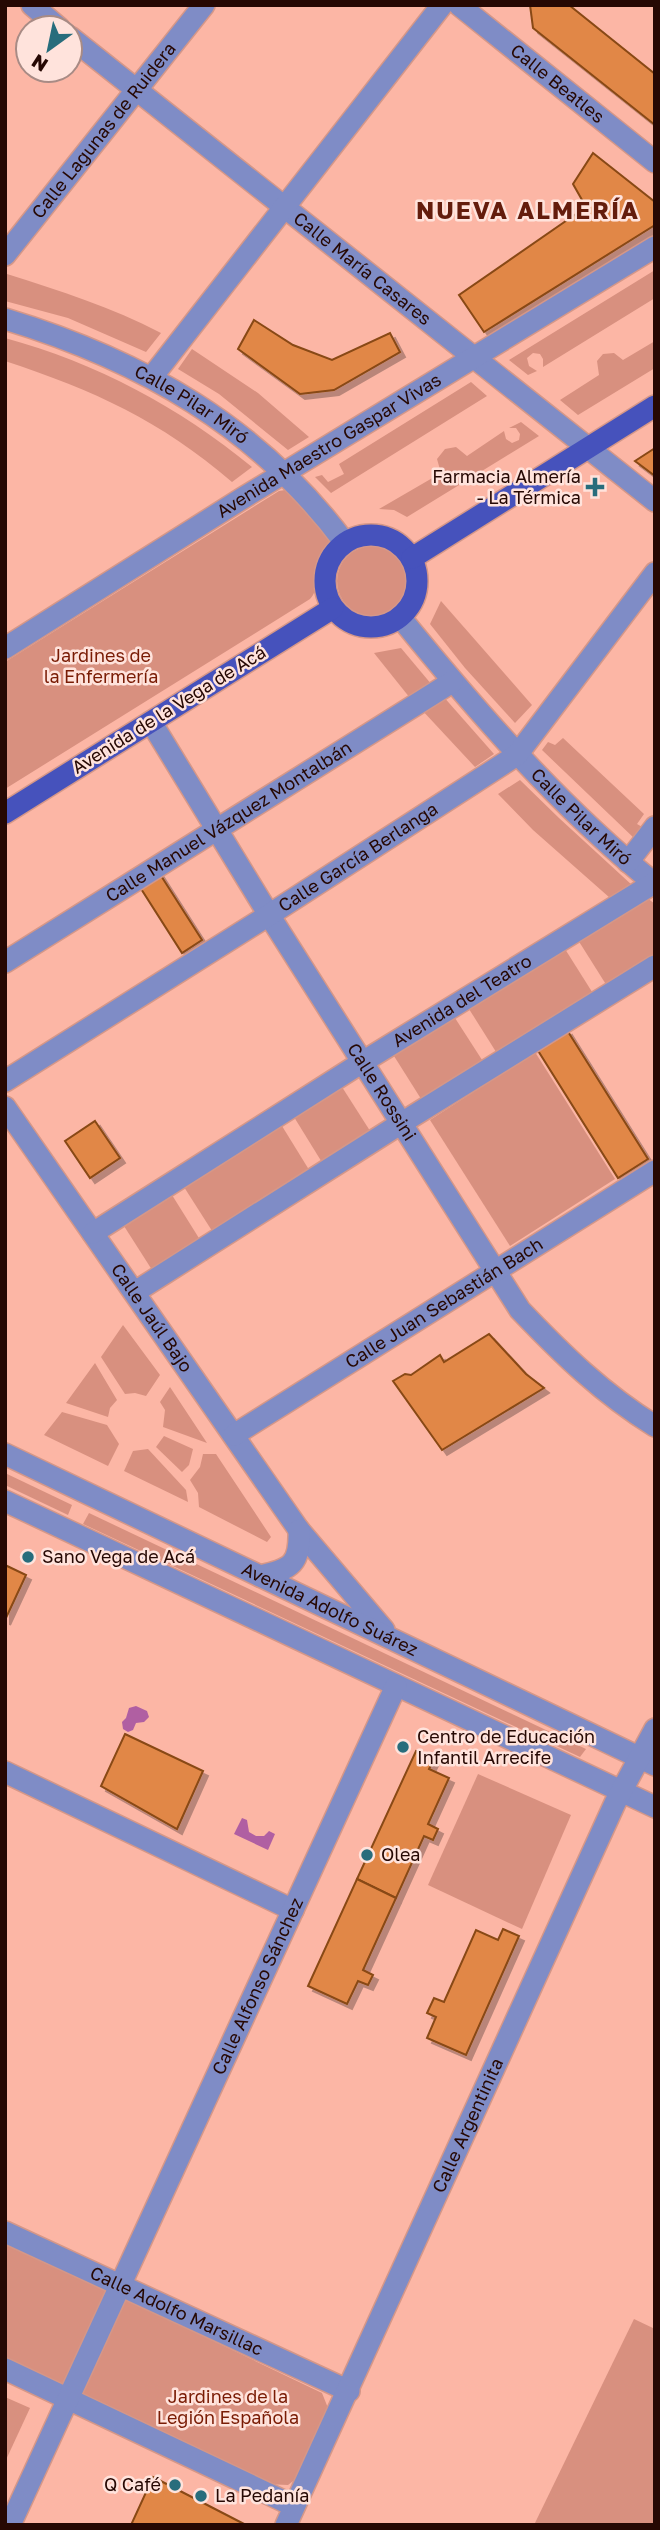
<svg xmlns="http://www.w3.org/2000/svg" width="660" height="2530" font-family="'Golos Text',sans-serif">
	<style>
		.green { fill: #d8907f }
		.water { fill: #b05fa2 }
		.building { fill: #e18747; stroke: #884814; stroke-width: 2; filter: url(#shadow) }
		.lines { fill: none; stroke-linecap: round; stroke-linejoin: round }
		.minor-casing { stroke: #d59788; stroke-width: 24 }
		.major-casing { stroke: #d59788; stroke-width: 24 }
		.minor { stroke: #7f8cc6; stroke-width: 21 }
		.major { stroke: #4652bc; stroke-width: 21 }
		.poi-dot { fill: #286d7c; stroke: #ffe3dc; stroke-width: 2.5 }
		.labels { text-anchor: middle; stroke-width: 5; stroke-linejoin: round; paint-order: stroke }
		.street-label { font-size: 18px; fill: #260803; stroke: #ffe3dc }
		.poi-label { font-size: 18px; fill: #260803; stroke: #ffe3dc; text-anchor: start }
		.park-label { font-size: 18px; fill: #791b04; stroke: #ffe3dc }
		.district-label { font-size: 24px; font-weight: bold; letter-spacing: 2px; fill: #641c0c; stroke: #ffe3dc }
	</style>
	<defs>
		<filter id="shadow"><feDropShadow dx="5" dy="5" stdDeviation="0" flood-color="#0004"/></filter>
	</defs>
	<rect width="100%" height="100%" fill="#fcb6a5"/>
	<g class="green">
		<path d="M655 270V298L543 367V359L540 354 533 353 527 358 529 366 537 371 528 375 509 360Z"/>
		<path d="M7 274C60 291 112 307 161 333L146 352 68 318 5 301Z"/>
		<path d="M5 338C97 363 179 407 252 467L232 482C160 420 95 391 5 361Z"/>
		<path d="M655 341V368L578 415 560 400 599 375 597 361 603 354 614 353 623 360Z"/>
		<path d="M192 349 258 393 309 437 288 450 219 394 178 369Z"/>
		<path d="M471 382 487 396 331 493 315 477 322 475 328 482 344 474 339 464Z"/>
		<path d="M521 422 539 436 407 517 394 510 379 509 441 473 437 459 445 449 456 447 467 456 504 431 506 439 512 443 519 440 520 434 516 428H509Z"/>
		<path d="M285 490 290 492 330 538C329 548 321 555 318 565 315 577 319 590 310 599L5 789V662L279 491Z"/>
		<circle cx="372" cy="581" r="35"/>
		<path d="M441 601 532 705 515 723 465 668 430 624Z"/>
		<path d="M401 648 432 685 410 698 374 653Z"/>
		<path d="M442 695 494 754 475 767 421 709Z"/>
		<path d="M563 738 644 814 637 824 644 828 635 839 542 750 548 742 555 745Z"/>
		<path d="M520 780 559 818 633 886 610 898 533 830 498 794Z"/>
		<path d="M647 898 655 904V956L607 986 578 940Z"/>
		<path d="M565 949 594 995 498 1055 469 1009Z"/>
		<path d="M455 1018 484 1063 423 1102 394 1056Z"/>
		<path d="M535 1052 615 1179 510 1246 430 1120Z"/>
		<path d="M342 1087 372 1134 323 1164 294 1117Z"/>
		<path d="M282 1126 311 1173 214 1234 184 1187Z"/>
		<path d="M172 1195 202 1243 154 1273 124 1226Z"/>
		<path d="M123 1325 160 1375 146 1396 135 1393 125 1394 101 1357Z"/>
		<path d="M95 1363 117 1400 110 1408 108 1417 66 1403Z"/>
		<path d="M170 1387 207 1443 163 1427 165 1410 160 1402Z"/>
		<path d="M62 1412 107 1425 119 1444 108 1466 44 1435Z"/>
		<path d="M164 1436 193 1449 189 1465 182 1472 156 1447Z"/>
		<path d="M148 1449 186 1490 188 1502 124 1471 133 1451Z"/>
		<path d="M203 1454H216L271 1537 267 1542 199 1507 198 1493 190 1480 200 1467Z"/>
		<path d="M5 1473 72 1505 68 1515 5 1485Z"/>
		<path d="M89 1513 586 1749 580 1757 83 1524Z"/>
		<path d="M478 1774 571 1815 522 1929 428 1885Z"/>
		<path d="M5 2241 322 2393 328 2408 297 2478 288 2485 264 2484 5 2359Z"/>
		<path d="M634 2319 655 2329V2525H534Z"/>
		<path d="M5 2397 30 2408 5 2462Z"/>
	</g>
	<g class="water">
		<path d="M136 1706 147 1711 149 1717 144 1722 136 1723 133 1730 128 1732 123 1729 122 1722 126 1718 129 1708Z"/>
		<path d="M242 1818 247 1820 249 1832 256 1836H264L269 1831 275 1834 268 1850 234 1834Z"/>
	</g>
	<g class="building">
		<path d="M530 5H569L655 74V125L533 28Z"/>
		<path d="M593 153 655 202V225L484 332 459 295 586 207 573 184Z"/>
		<path d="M254 320 293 345 332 360 390 333 400 352 334 390 300 394 238 349Z"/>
		<path d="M655 448V476L635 461Z"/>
		<path d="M158 871 202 940 182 953 138 884Z"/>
		<path d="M567 1030 648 1159 618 1178 537 1049Z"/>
		<path d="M95 1121 120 1158 90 1178 65 1141Z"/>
		<path d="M489 1334 526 1374 544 1388 442 1450 393 1381 405 1374 411 1375 440 1355 444 1362Z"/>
		<path d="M5 1565 26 1575 5 1620Z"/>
		<path d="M125 1734 203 1771 177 1829 101 1786Z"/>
		<path d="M416 1751 434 1759 429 1769 449 1778 428 1824 438 1829 433 1840 424 1836 396 1898 357 1879Z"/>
		<path d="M357 1879 396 1898 363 1970 373 1975 368 1985 358 1981 347 2004 308 1986Z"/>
		<path d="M503 1929 519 1936 466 2055 427 2038 436 2017 427 2013 434 1998 444 2002 476 1930 498 1940Z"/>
		<path d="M153 2477 246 2525H131Z"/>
	</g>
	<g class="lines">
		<defs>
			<g id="minor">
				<path d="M32 5 59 28"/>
				<path id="s1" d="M459 5 655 162"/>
				<path id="s2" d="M70 37 655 501"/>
				<path id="s3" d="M5 255 204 5"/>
				<path id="s4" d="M5 319C141 360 259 427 345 543"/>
				<path d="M152 377 442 5"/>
				<path id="s5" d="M400 617C478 713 559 806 655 884"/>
				<path id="s6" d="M5 648 243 498 655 247"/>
				<path id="s7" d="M151 722 269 915 520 1310C562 1354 603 1394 655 1426"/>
				<path d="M628 862 655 827"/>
				<path id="s8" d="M5 962 452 682"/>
				<path id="s9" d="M5 1081 269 915 517 755 655 573"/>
				<path id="s10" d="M5 1107 299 1530 384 1630"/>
				<path id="s11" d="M93 1233 361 1063 654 883"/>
				<path d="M135 1292 400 1124 655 966"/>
				<path id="s12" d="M234 1435 655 1171"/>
				<path id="s13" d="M5 1454 655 1765"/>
				<path d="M5 1501 655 1807"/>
				<path d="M260 1576C292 1569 300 1564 299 1530"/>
				<path d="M5 1772 293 1910"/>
				<path id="s14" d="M5 2232 349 2391"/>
				<path d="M5 2369 294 2506"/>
				<path id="s15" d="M10 2525 396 1686"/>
				<path id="s16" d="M286 2525 615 1803 655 1729"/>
			</g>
			<g id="major">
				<circle cx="371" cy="581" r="46"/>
				<path d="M412 558 655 406"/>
				<path d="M5 813 333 608"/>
			</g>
		</defs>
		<use href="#minor" class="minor-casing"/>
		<use href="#major" class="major-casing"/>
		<use href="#minor" class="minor"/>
		<use href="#major" class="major"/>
	</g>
	<g class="poi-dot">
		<path d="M591.5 476.5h7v7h7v7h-7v7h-7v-7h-7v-7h7z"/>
		<circle cx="28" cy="1557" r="7"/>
		<circle cx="403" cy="1747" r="7"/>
		<circle cx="367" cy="1855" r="7"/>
		<circle cx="175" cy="2485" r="7"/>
		<circle cx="201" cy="2496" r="7"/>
	</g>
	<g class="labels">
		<g class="street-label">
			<text dy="6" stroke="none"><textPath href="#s1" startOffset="126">Calle Beatles</textPath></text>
			<text dy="6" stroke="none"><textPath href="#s3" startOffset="159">Calle Lagunas de Ruidera</textPath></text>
			<text dy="6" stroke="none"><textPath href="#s2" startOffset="373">Calle María Casares</textPath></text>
			<text dy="6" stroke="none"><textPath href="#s4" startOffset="206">Calle Pilar Miró</textPath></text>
			<text dy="6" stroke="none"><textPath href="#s6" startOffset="382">Avenida Maestro Gaspar Vivas</textPath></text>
			<text transform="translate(169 710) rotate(-32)" y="6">Avenida de la Vega de Acá</text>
			<text dy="6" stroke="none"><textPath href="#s5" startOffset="270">Calle Pilar Miró</textPath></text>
			<text dy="6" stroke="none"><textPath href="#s8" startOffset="264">Calle Manuel Vázquez Montalbán</textPath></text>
			<text dy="6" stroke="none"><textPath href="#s9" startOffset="418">Calle García Berlanga</textPath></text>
			<text dy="6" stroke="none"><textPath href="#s11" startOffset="436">Avenida del Teatro</textPath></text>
			<text dy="6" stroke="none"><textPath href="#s7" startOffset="436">Calle Rossini</textPath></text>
			<text dy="6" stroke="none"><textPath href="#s12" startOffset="248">Calle Juan Sebastián Bach</textPath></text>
			<text dy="6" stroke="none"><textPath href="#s10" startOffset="257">Calle Jaúl Bajo</textPath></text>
			<text dy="6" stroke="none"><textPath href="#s13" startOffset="360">Avenida Adolfo Suárez</textPath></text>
			<text dy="6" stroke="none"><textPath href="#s15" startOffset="593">Calle Alfonso Sánchez</textPath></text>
			<text dy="6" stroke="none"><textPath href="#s16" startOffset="439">Calle Argentinita</textPath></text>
			<text dy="6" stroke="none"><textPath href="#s14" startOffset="189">Calle Adolfo Marsillac</textPath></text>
		</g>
		<g class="poi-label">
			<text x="581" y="483" text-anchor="end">Farmacia Almería<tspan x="581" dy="21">- La Térmica</tspan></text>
			<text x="42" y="1563">Sano Vega de Acá</text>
			<text x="417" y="1743">Centro de Educación<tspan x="417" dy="21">Infantil Arrecife</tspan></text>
			<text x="381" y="1861">Olea</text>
			<text x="161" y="2491" text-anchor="end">Q Café</text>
			<text x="215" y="2502">La Pedanía</text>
		</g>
		<g class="park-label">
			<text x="101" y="662">Jardines de<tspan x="101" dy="21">la Enfermería</tspan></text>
			<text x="228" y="2403">Jardines de la<tspan x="228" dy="21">Legión Española</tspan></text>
		</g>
		<g class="district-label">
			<text x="528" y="219">NUEVA ALMERÍA</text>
		</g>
	</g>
	<rect width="660" height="2530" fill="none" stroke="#260803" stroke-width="14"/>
	<g transform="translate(49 49) rotate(213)"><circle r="33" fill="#ffe3dc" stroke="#a88b85" stroke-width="2"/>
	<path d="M0-5L12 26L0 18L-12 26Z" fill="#286d7c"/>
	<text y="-10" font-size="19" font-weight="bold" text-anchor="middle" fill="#260803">N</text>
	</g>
</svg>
